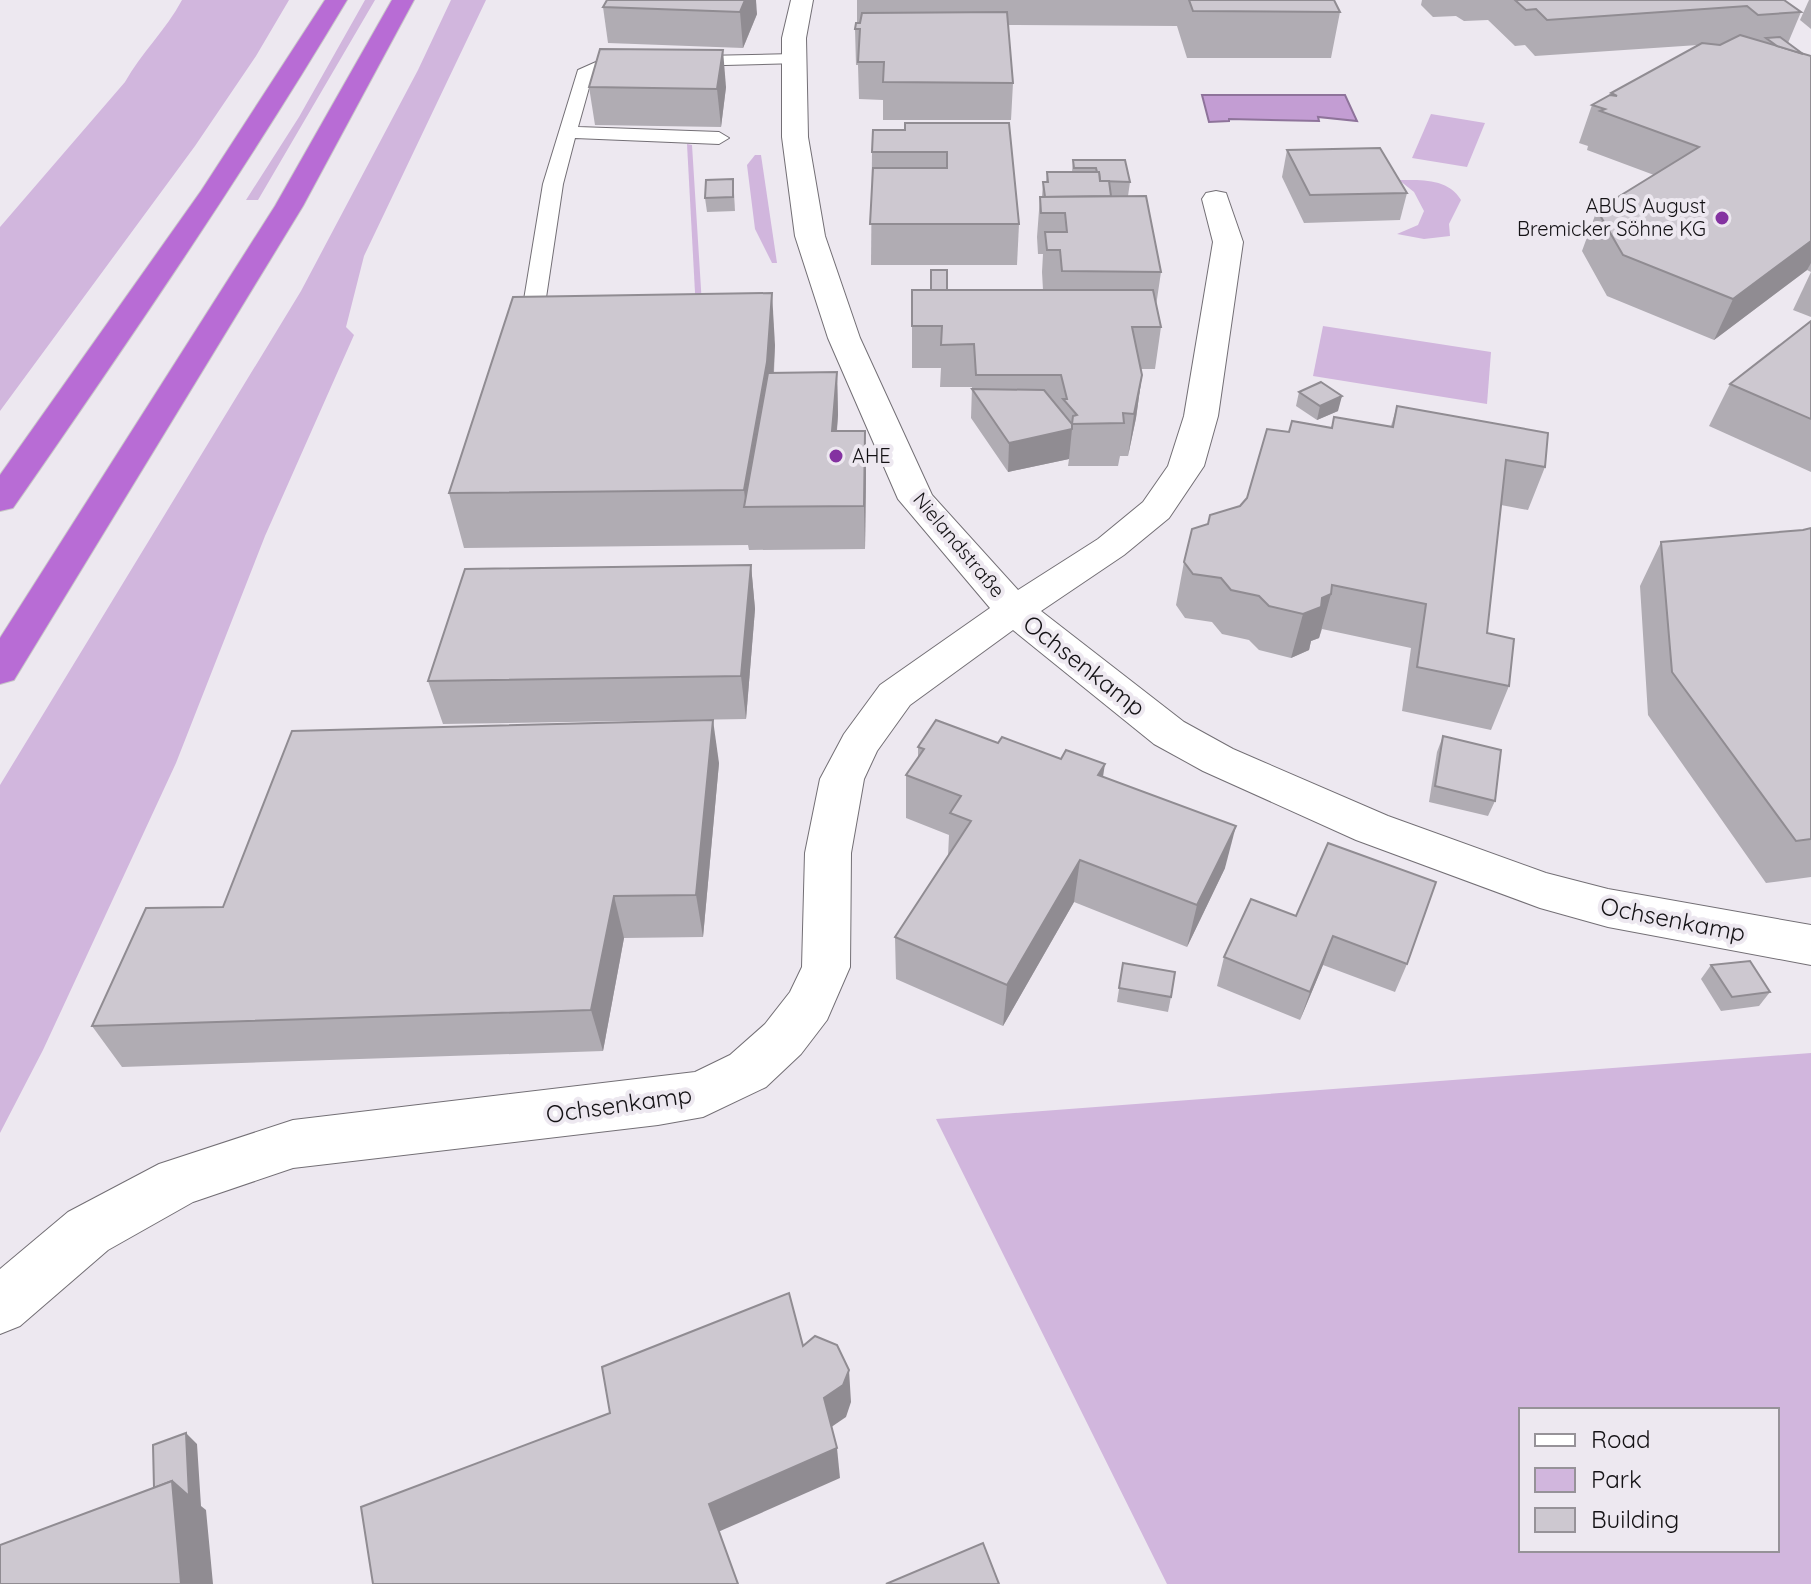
<svg xmlns="http://www.w3.org/2000/svg" width="1811" height="1584" font-family="Quicksand,sans-serif">
	<style>
		.green { fill: #d1b6dd; fill-rule: evenodd }
		.water { fill: #c39dd3; stroke: #8e739a; stroke-width: 2 }
		.lines { fill: none; stroke-linecap: round; stroke-linejoin: round }
		.lane-casing { stroke: #736f75; stroke-width: 2 }
		.street-casing { stroke: #736f75; stroke-width: 2 }
		.highway-casing { stroke: #c7c6c7; stroke-width: 2 }
		.lane { fill: #fff; fill-rule: evenodd }
		.street { fill: #fff; fill-rule: evenodd }
		.highway { fill: #b86cd5; fill-rule: evenodd }
		.wall { fill: #b0acb3 }
		.shaded-wall { fill: #908c92 }
		.building { fill: #cdc8d0; stroke: #908c92; stroke-width: 2 }
		.poi-dot { fill: #8432a1; stroke: #ede8f0; stroke-width: 3 }
		.labels { text-anchor: middle; stroke-width: 8; stroke-linejoin: round; paint-order: stroke }
		.far-poi-label { font-size: 20px; fill: #141215; stroke: #ede8f0; text-anchor: end }
		.far-street-label { font-size: 20px; fill: #141215; stroke: #ede8f0 }
		.street-label { font-size: 24px; fill: #141215; stroke: #ede8f0 }
	</style>
	<rect width="100%" height="100%" fill="#ede8f0"/>
	<g class="green">
		<path d="M182 0H289L256 56 195 146 0 411V227L125 82C141 53 166 30 182 0Z"/>
		<path d="M365 0H375L258 200H246L299 117Z"/>
		<path d="M451 0H486L364 256 346 327 354 335 265 536 176 763 43 1050 0 1133V785L301 291 418 70Z"/>
		<path d="M1431 114 1485 123 1467 167 1412 158Z"/>
		<path d="M687 144 692 145 702 305 696 311Z"/>
		<path d="M755 155H761L777 263H772L755 229 747 165Z"/>
		<path d="M1399 180C1421 180 1448 178 1461 200L1449 224 1450 236 1424 239 1397 234 1418 225 1424 211 1414 192Z"/>
		<path d="M1323 326 1491 352 1487 404 1313 376Z"/>
		<path d="M1811 1053V1584H1167L936 1119ZM1521 1410H1777V1550H1521Z"/>
	</g>
	<path class="water" d="M1202 95H1345L1357 121 1318 117 1319 121 1229 119V121L1209 122Z"/>
	<g class="lines">
		<defs>
			<path id="lane" d="M794 54 803 59 800 63 608 68 592 77 578 127 719 132 729 138 719 144 575 138 563 184 544 311 561 313 564 318 561 323H524L521 318 543 184 578 70 605 58Z"/>
			<path id="street" d="M791 0H813L806 38 808 137 825 236 860 338 932 495 1018 590 1098 539 1143 502 1168 466 1184 416 1213 242 1202 199 1206 193 1216 191 1226 193 1243 242 1218 416 1204 466 1169 518 1124 555 1041 611 1184 722 1233 749 1388 816 1546 873 1608 889 1811 925V965L1608 927 1540 908 1356 840 1203 771 1154 744 1013 630 910 705 877 751 864 779 851 853 850 967 827 1020 801 1054 766 1087 703 1117 658 1125 293 1168 193 1202 108 1250 20 1326 0 1334V1269L68 1212 159 1164 293 1120 695 1072 730 1055 765 1024 790 992 802 967 805 853 820 779 844 734 880 685 990 608 898 499 828 338 795 236 782 137V38Z"/>
			<g id="highway">
				<path d="M325 0H347C243 174 129 341 13 508L0 511V475L201 191Z"/>
				<path d="M392 0H414L303 206 14 680 0 684V638L275 206Z"/>
			</g>
		</defs>
		<use href="#lane" class="lane-casing"/>
		<use href="#street" class="street-casing"/>
		<use href="#highway" class="highway-casing"/>
		<use href="#lane" class="lane"/>
		<use href="#street" class="street"/>
		<use href="#highway" class="highway"/>
	</g>
	<g class="wall">
		<path d="M607 0 757 14 743 48 608 43 603 7Z"/>
		<path d="M857 0H1334L1340 12 1331 58H1187L1177 26 1008 25 1013 83 1011 120H883V100L859 99 858 65H856L855 29 857 23Z"/>
		<path d="M1422 0H1784L1801 12 1788 43 1803 54 1811 56V272L1807 270 1714 340 1607 296 1582 251 1597 210 1654 175 1587 150 1588 146 1579 143 1592 105 1698 45 1535 56 1525 45 1515 46 1488 20 1464 21 1456 16 1433 17 1421 5Z"/>
		<path d="M1809 0H1811V29L1800 20Z"/>
		<path d="M589 87H726L721 127 595 125Z"/>
		<path d="M1009 123 1019 224 1017 265H871L872 152Z"/>
		<path d="M1287 150 1407 193 1400 220 1304 223 1282 177Z"/>
		<path d="M1073 160H1125L1130 182 1128 196 1161 272 1156 306 1161 327 1155 369H1140L1142 375 1136 418 1128 456H1120L1118 466H1068L1069 459 1008 472 971 418 972 387H940L941 368H912V290H1043L1042 272 1043 254H1038L1037 237 1040 197H1042L1043 182H1046L1047 172H1072Z"/>
		<path d="M734 193 735 211 707 212 705 198Z"/>
		<path d="M1811 272V317L1793 310Z"/>
		<path d="M1811 321V472L1709 426 1730 384Z"/>
		<path d="M775 345 774 373 837 372 838 415 837 431H865L866 473 865 549 749 550 748 545 464 548 449 493Z"/>
		<path d="M1299 392 1338 411 1317 420 1296 406Z"/>
		<path d="M1397 406 1545 467 1528 510 1501 505 1487 633 1509 686 1491 730 1402 711 1411 648 1322 629 1319 638 1311 641 1309 650 1291 658 1259 650 1249 640 1222 634 1212 622 1185 618 1176 605 1184 562 1208 524 1240 506 1247 498 1289 432 1331 428 1391 426Z"/>
		<path d="M1811 528V877L1766 883 1648 715 1640 586 1661 542 1803 530Z"/>
		<path d="M751 565 755 609 746 719 443 724 428 681Z"/>
		<path d="M1443 736 1495 801 1488 816 1429 802 1437 752Z"/>
		<path d="M998 743 1103 777 1225 868 1187 947 1074 902 1003 1026 896 979 895 937 948 856 949 835 906 818V775L918 758V747Z"/>
		<path d="M719 763 703 937 624 938 603 1051 122 1067 92 1026 223 907Z"/>
		<path d="M1251 899 1407 964 1395 992 1323 965 1300 1020 1217 986 1224 957Z"/>
		<path d="M1123 963 1171 997 1168 1012 1117 1002Z"/>
		<path d="M1711 965 1770 992 1759 1006 1721 1011 1701 979Z"/>
	</g>
	<g class="shaded-wall">
		<path d="M745 0H756L757 14 743 48 740 12Z"/>
		<path d="M723 50 726 87 721 127 717 89Z"/>
		<path d="M1811 241V263L1807 270 1714 340 1733 299Z"/>
		<path d="M772 293 775 345 771 416 746 507 744 490Z"/>
		<path d="M837 372 838 415 833 474 832 431Z"/>
		<path d="M1142 375 1136 418 1128 456 1134 414Z"/>
		<path d="M1342 396 1338 411 1317 420 1320 406Z"/>
		<path d="M1072 429 1069 459 1008 472 1009 443Z"/>
		<path d="M865 431 866 473 865 549 864 506Z"/>
		<path d="M751 565 755 609 746 719 741 676Z"/>
		<path d="M1331 594 1319 638 1311 641 1309 650 1291 658 1303 614 1322 598Z"/>
		<path d="M713 720 719 763 703 937 696 895Z"/>
		<path d="M1105 764 1098 808V775Z"/>
		<path d="M1236 826 1225 868 1187 947 1197 905Z"/>
		<path d="M1080 860 1074 902 1003 1026 1007 985Z"/>
		<path d="M614 896 624 938 603 1051 591 1010Z"/>
		<path d="M1333 936 1323 965 1300 1020 1310 992Z"/>
		<path d="M849 1370 851 1402 846 1417 827 1430 824 1398Z"/>
		<path d="M186 1433 197 1444 201 1506 206 1510 213 1584H181L172 1481Z"/>
		<path d="M837 1448 840 1478 718 1532 709 1504Z"/>
	</g>
	<g class="building">
		<path d="M607 0H745L740 12 603 7Z"/>
		<path d="M1189 0H1334L1340 12 1193 11Z"/>
		<path d="M1515 0H1784L1801 12 1758 15 1747 6 1547 20 1536 9 1526 10Z"/>
		<path d="M1007 12 1013 83 883 82 884 62H858L860 29H855L856 23H860L862 13Z"/>
		<path d="M1740 35 1811 56V241L1733 299 1623 255 1597 210 1699 147 1600 111 1605 109 1592 105 1610 95 1617 96 1611 93 1702 43 1720 45Z"/>
		<path d="M1780 37 1803 54 1777 46 1766 38Z"/>
		<path d="M600 49 723 50 717 89 589 87Z"/>
		<path d="M905 123H1009L1019 224H870L873 168H947V152H872L873 130H905Z"/>
		<path d="M1380 148 1407 193 1310 195 1287 150Z"/>
		<path d="M1073 160H1125L1130 182 1100 181 1099 172H1097L1096 168H1074Z"/>
		<path d="M1047 172H1099L1100 181H1109L1111 196 1045 197 1043 182H1048Z"/>
		<path d="M733 179V197L705 198 706 180Z"/>
		<path d="M1146 196 1161 272 1062 271 1060 250H1047L1045 232H1067L1065 213H1041L1040 197Z"/>
		<rect x="931" y="270" width="16" height="20"/>
		<path d="M912 290H1153L1161 327H1132L1142 375 1134 414 1123 413 1124 423 1072 424 1073 416 1077 415 1063 399H1067L1061 375H976L974 344 941 345 942 326H912Z"/>
		<path d="M772 293 767 362 744 490 449 493 513 297Z"/>
		<path d="M1811 321V419L1730 384Z"/>
		<path d="M837 372 832 431H865L864 506 744 507 768 373Z"/>
		<path d="M1321 382 1342 396 1320 406 1299 392Z"/>
		<path d="M972 389 1044 390 1072 424V429L1009 443Z"/>
		<path d="M1397 406 1548 433 1545 467 1506 460 1487 633 1514 639 1509 686 1417 667 1426 604 1332 585 1331 594 1322 598 1321 607 1303 614 1269 606 1259 596 1231 590 1221 578 1193 574 1184 562 1192 529 1208 524 1210 515 1240 506 1247 498 1267 429 1289 432 1292 421 1332 428 1334 417 1393 427Z"/>
		<path d="M1811 528V839L1796 841 1672 672 1661 542 1803 530Z"/>
		<path d="M751 565 741 676 428 681 465 569Z"/>
		<path d="M713 720 696 895 614 896 591 1010 92 1026 146 908 223 907 292 731Z"/>
		<path d="M936 720 998 743 1002 737 1061 759 1066 750 1105 764 1098 775 1236 826 1197 905 1080 860 1007 985 895 937 971 821 950 813 961 796 906 775 924 749 918 747Z"/>
		<path d="M1443 736 1501 750 1495 801 1435 786Z"/>
		<path d="M1328 843 1436 882 1407 964 1333 936 1310 992 1224 957 1251 899 1296 916Z"/>
		<path d="M1750 961 1770 992 1732 997 1711 965Z"/>
		<path d="M1123 963 1175 972 1171 997 1119 988Z"/>
		<path d="M789 1293 803 1346 815 1336 837 1345 849 1370 843 1385 824 1398 837 1448 709 1504 738 1584H373L361 1507 610 1413 602 1367Z"/>
		<path d="M186 1433 189 1496 172 1481 154 1488 153 1445Z"/>
		<path d="M172 1481 181 1584H0V1545Z"/>
		<path d="M983 1543 999 1584H886Z"/>
	</g>
	<g class="poi-dot">
		<circle cx="1722" cy="218" r="8"/>
		<circle cx="836" cy="456" r="8"/>
	</g>
	<g class="labels">
		<g class="far-poi-label">
			<text x="1706" y="213">ABUS August<tspan x="1706" dy="23">Bremicker Söhne KG</tspan></text>
			<text x="852" y="463" text-anchor="start">AHE</text>
		</g>
		<g class="far-street-label">
			<text transform="translate(959 545) rotate(50)" y="7">Nielandstraße</text>
		</g>
		<g class="street-label">
			<text transform="translate(1084 666) rotate(38)" y="8">Ochsenkamp</text>
			<text transform="translate(1673 920) rotate(11)" y="8">Ochsenkamp</text>
			<text transform="translate(619 1105) rotate(-8)" y="8">Ochsenkamp</text>
		</g>
	</g>
	<rect x="1519" y="1408" width="260" height="144" fill="#ede8f0" stroke="#969298" stroke-width="2"/>
	<rect x="1535" y="1434" width="40" height="12" fill="#ffffff" stroke="#969298" stroke-width="2"/>
	<text x="1591" y="1448" font-size="24" fill="#141215">Road</text>
	<rect x="1535" y="1468" width="40" height="24" fill="#d1b6dd" stroke="#969298" stroke-width="2"/>
	<text x="1591" y="1488" font-size="24" fill="#141215">Park</text>
	<rect x="1535" y="1508" width="40" height="24" fill="#cdc8d0" stroke="#969298" stroke-width="2"/>
	<text x="1591" y="1528" font-size="24" fill="#141215">Building</text>
</svg>
